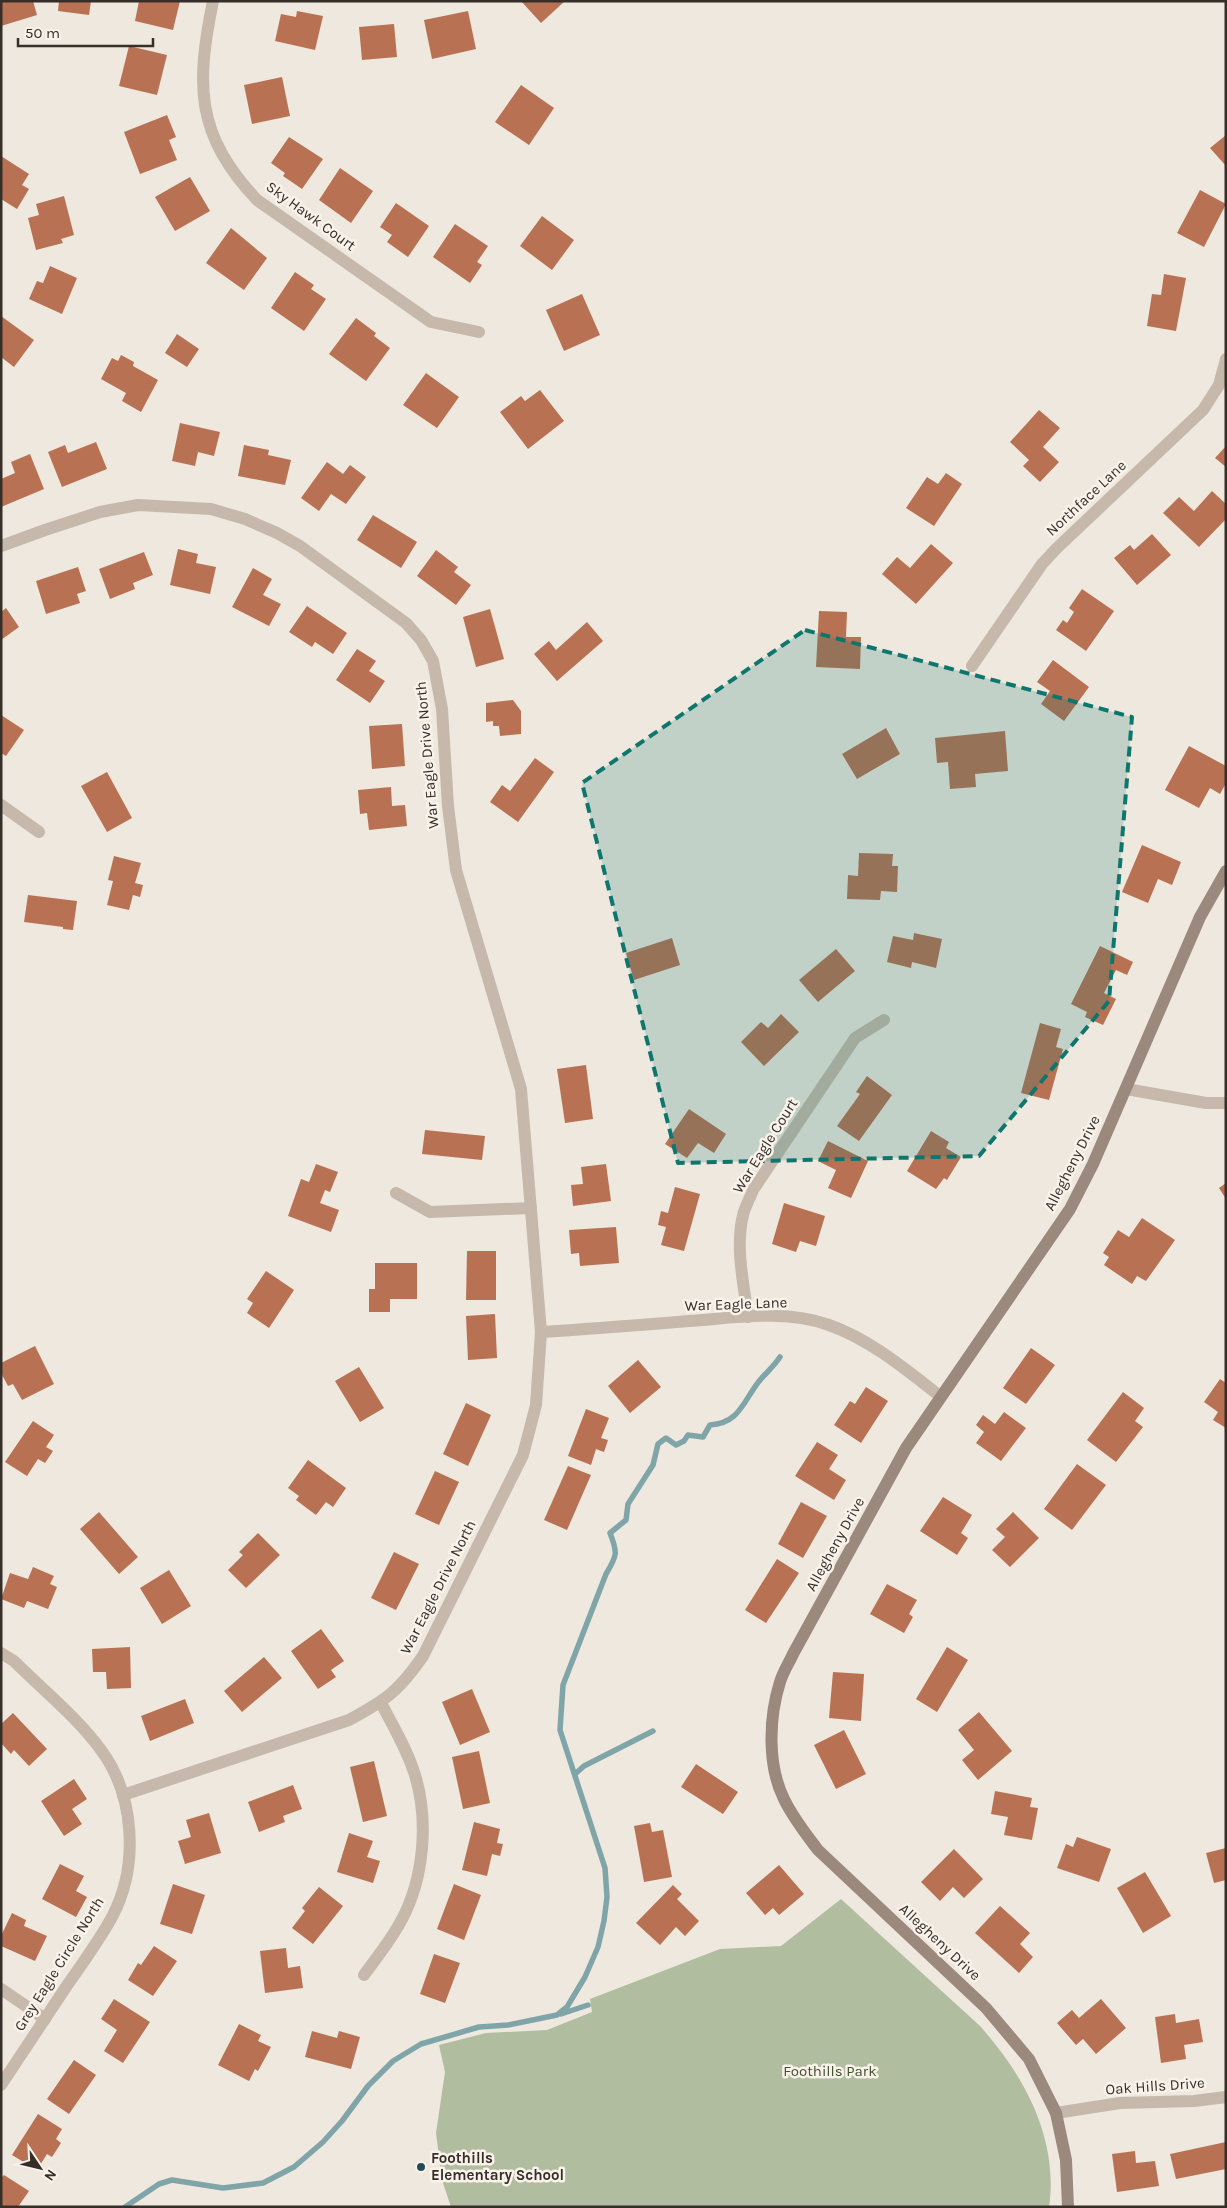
<svg xmlns="http://www.w3.org/2000/svg" width="1227" height="2208" font-family="Karla,sans-serif">
	<style>
		.green { fill: #b1bd9f }
		.lines { fill: none; stroke-linecap: round; stroke-linejoin: round }
		.stream { stroke: #80a5a9; stroke-width: 5.5 }
		.building { fill: #b87253 }
		.street { stroke: #c6b9ab; stroke-width: 12 }
		.secondary { stroke: #9a897c; stroke-width: 12 }
		.marked { fill: #0f766e; fill-opacity: 0.2; stroke: #0f766e; stroke-width: 4; stroke-dasharray: 10 6; stroke-linejoin: round }
		.poi-dot { fill: #234c52; stroke: #f8f2ea; stroke-width: 2 }
		.labels { text-anchor: middle; stroke-width: 5; stroke-linejoin: round; paint-order: stroke }
		.street-label { font-size: 15px; fill: #352e29; stroke: #f8f2ea }
		.park-label { font-size: 15px; fill: #425030; stroke: #f8f2ea }
		.poi-label { font-size: 15px; font-weight: bold; fill: #352e29; stroke: #f8f2ea; text-anchor: start }
	</style>
	<rect width="100%" height="100%" fill="#efe8de"/>
	<path class="green" d="M841 1899 980 2026C1024 2075 1059 2139 1049 2207H451L442 2180 436 2133 445 2072 439 2045 486 2033 547 2030 592 2012 590 1999 720 1949 781 1946Z"/>
	<g class="lines">
		<g class="stream">
			<path d="M575 1774 584 1766 653 1731"/>
			<path d="M561 2014 588 2005"/>
			<path d="M125 2207 159 2184 172 2180 223 2188 263 2183 294 2167 323 2142 342 2121 368 2086 393 2061 421 2044 479 2027 508 2025 557 2015 567 2007 585 1977 598 1947 604 1921 607 1897 605 1868 560 1730 563 1685 606 1574C617 1556 618 1553 610 1533L626 1520 628 1504 653 1465 658 1444 666 1438 676 1445 684 1441 688 1435 703 1437 710 1425C740 1423 743 1401 760 1380 767 1372 774 1366 780 1357"/>
		</g>
	</g>
	<g class="building">
		<path d="M1 1H33L37 15 1 26Z"/>
		<path d="M59 1H91L89 15 58 11Z"/>
		<path d="M139 1H180L173 30 135 21Z"/>
		<path d="M521 1H565L541 23Z"/>
		<path d="M297 11 323 16 315 50 275 41 281 14 296 17Z"/>
		<path d="M468 11 476 49 432 59 424 20Z"/>
		<path d="M394 24 397 57 362 60 359 27Z"/>
		<path d="M129 46 167 55 157 95 119 86Z"/>
		<path d="M282 77 290 116 252 124 244 85Z"/>
		<path d="M521 85 554 108 529 145 495 122Z"/>
		<path d="M167 115 176 137 169 140 177 160 140 174 124 132Z"/>
		<path d="M1226 135V166L1210 148Z"/>
		<path d="M289 137 323 159 302 189 283 176 285 173 271 163Z"/>
		<path d="M1 156 29 174 22 185 29 189 17 209 1 199Z"/>
		<path d="M340 168 373 191 351 223 319 200Z"/>
		<path d="M190 177 210 211 175 231 155 197Z"/>
		<path d="M1200 190 1226 204 1204 247 1177 233Z"/>
		<path d="M64 196 74 235 61 239 63 243 36 250 28 218 39 215 36 204Z"/>
		<path d="M396 203 429 226 408 257 387 242 392 235 380 227Z"/>
		<path d="M542 216 574 240 552 270 520 246Z"/>
		<path d="M455 224 488 246 477 262 482 265 470 283 433 257Z"/>
		<path d="M231 228 267 258 244 290 206 263Z"/>
		<path d="M50 266 77 278 62 314 29 299 37 281 43 283Z"/>
		<path d="M295 272 314 285 311 289 326 299 304 331 271 308Z"/>
		<path d="M1164 274 1186 278 1176 331 1147 326 1152 294 1161 295Z"/>
		<path d="M582 294 600 335 564 351 546 310Z"/>
		<path d="M1 316 34 340 14 367 1 357Z"/>
		<path d="M356 318 376 333 374 336 390 348 366 381 329 354Z"/>
		<path d="M177 334 199 349 187 367 165 353Z"/>
		<path d="M121 355 134 362 133 366 158 380 141 412 122 401 126 393 101 379 112 358 118 361Z"/>
		<path d="M426 373 459 397 437 428 403 405Z"/>
		<path d="M540 390 564 421 528 449 500 412 521 396 525 401Z"/>
		<path d="M1039 410 1060 428 1043 447 1059 462 1040 482 1023 466 1029 460 1010 442Z"/>
		<path d="M180 423 220 432 214 456 198 452 195 466 172 461Z"/>
		<path d="M96 442 107 469 62 487 48 452 65 445 68 453Z"/>
		<path d="M244 445 269 450 268 455 291 460 285 485 238 476Z"/>
		<path d="M1226 446V467L1215 458Z"/>
		<path d="M30 454 44 489 1 507V479L15 473 11 462Z"/>
		<path d="M327 462 343 474 350 465 366 477 346 504 331 494 319 511 301 498Z"/>
		<path d="M946 473 962 484 934 526 906 508 927 477 938 484Z"/>
		<path d="M1212 491 1226 504V519L1199 547 1163 513 1179 497 1194 511Z"/>
		<path d="M373 515 417 542 401 568 357 540Z"/>
		<path d="M1152 534 1171 555 1137 585 1114 558 1130 545 1134 550Z"/>
		<path d="M931 544 953 563 916 604 882 574 897 557 910 568Z"/>
		<path d="M178 549 198 554 196 563 216 567 210 594 170 585Z"/>
		<path d="M436 550 458 567 454 572 471 585 456 605 417 576Z"/>
		<path d="M144 552 153 575 133 583 135 589 110 599 99 569Z"/>
		<path d="M78 567 86 591 77 594 80 603 46 614 36 581Z"/>
		<path d="M253 568 272 579 263 595 281 604 269 626 232 607Z"/>
		<path d="M1082 589 1114 611 1086 651 1056 630 1063 620 1067 623 1074 612 1069 608Z"/>
		<path d="M307 606 347 633 333 654 315 642 312 647 289 632Z"/>
		<path d="M6 608 19 627 1 640V612Z"/>
		<path d="M490 609 504 659 476 667 463 617Z"/>
		<path d="M819 611 847 612 846 637H861L860 669 816 667Z"/>
		<path d="M587 622 603 641 557 681 534 654 549 641 556 650Z"/>
		<path d="M357 649 376 661 369 671 385 681 370 703 336 680Z"/>
		<path d="M1053 660 1089 687 1064 721 1041 704 1050 691 1037 682Z"/>
		<path d="M513 700 521 711V734L500 736 499 726H493V721L486 722V703Z"/>
		<path d="M1 715 24 730 6 756 1 753Z"/>
		<path d="M402 724 405 766 372 769 369 726Z"/>
		<path d="M886 728 900 754 857 779 842 754Z"/>
		<path d="M1005 731 1008 771 975 774 976 787 950 789 948 762 937 763 935 738Z"/>
		<path d="M1189 746 1226 766V783L1220 794 1210 788 1199 808 1165 790Z"/>
		<path d="M535 758 554 772 518 822 490 802 502 785 510 791Z"/>
		<path d="M107 772 132 818 107 832 81 786Z"/>
		<path d="M391 787 392 806 405 805 407 826 369 830 367 813 360 814 358 790Z"/>
		<path d="M1142 845 1181 862 1172 885 1158 879 1148 903 1122 892Z"/>
		<path d="M859 853 893 854 892 866H898L897 892 881 891 880 900 847 899 848 875 858 876Z"/>
		<path d="M114 856 141 863 135 883 143 885 140 897 133 895 129 910 107 905 113 881 108 880Z"/>
		<path d="M28 895 77 901 73 930 63 929V927L24 922Z"/>
		<path d="M914 933 942 939 936 968 912 962 911 968 887 962 893 936 913 940Z"/>
		<path d="M672 938 680 965 634 980 626 953Z"/>
		<path d="M1100 946 1133 962 1127 975 1116 970 1104 993 1116 999 1103 1025 1085 1017 1087 1012 1071 1004Z"/>
		<path d="M836 949 855 971 818 1002 799 980Z"/>
		<path d="M781 1014 799 1032 764 1066 741 1042 761 1022 768 1028Z"/>
		<path d="M1040 1023 1061 1029 1056 1047 1063 1049 1049 1100 1021 1093Z"/>
		<path d="M586 1065 593 1119 565 1123 557 1069Z"/>
		<path d="M867 1076 892 1095 859 1141 837 1126 860 1094 856 1092Z"/>
		<path d="M689 1109 726 1134 714 1153 698 1143 687 1158 665 1144Z"/>
		<path d="M425 1130 485 1136 482 1160 422 1154Z"/>
		<path d="M931 1131 949 1142 946 1148 961 1157 947 1180 944 1178 936 1189 907 1171Z"/>
		<path d="M828 1141 868 1161 851 1198 828 1188 836 1170 818 1161Z"/>
		<path d="M316 1164 338 1172 330 1192 325 1190 320 1203 339 1210 331 1232 288 1216 301 1179 309 1182Z"/>
		<path d="M606 1164 611 1201 573 1206 571 1185 583 1184 581 1167Z"/>
		<path d="M1226 1183V1199L1219 1188Z"/>
		<path d="M675 1187 700 1194 684 1251 661 1245 666 1227 658 1225 661 1211 668 1213Z"/>
		<path d="M784 1203 825 1216 816 1246 800 1241 796 1252 772 1244Z"/>
		<path d="M1142 1218 1175 1240 1146 1281 1137 1276 1132 1284 1104 1265 1109 1257 1103 1253 1118 1230 1129 1237Z"/>
		<path d="M616 1227 619 1263 580 1266 579 1253 571 1254 569 1230Z"/>
		<path d="M467 1251H496V1300H466Z"/>
		<path d="M375 1263H417V1299H390V1312H369V1289H375Z"/>
		<path d="M266 1271 294 1290 269 1328 247 1313 253 1303 247 1299Z"/>
		<path d="M495 1314 497 1358 468 1360 466 1316Z"/>
		<path d="M35 1346 54 1384 22 1400 13 1384 8 1386 1 1373V1363Z"/>
		<path d="M1031 1348 1055 1365 1026 1404 1003 1388Z"/>
		<path d="M638 1360 661 1387 630 1413 608 1386Z"/>
		<path d="M359 1367 384 1408 360 1422 335 1381Z"/>
		<path d="M1220 1379 1226 1383V1428L1213 1420 1218 1412 1204 1402Z"/>
		<path d="M866 1387 888 1401 861 1443 834 1425 850 1401 855 1404Z"/>
		<path d="M1123 1392 1144 1408 1135 1421 1143 1427 1116 1462 1087 1440Z"/>
		<path d="M466 1403 491 1415 468 1466 443 1454Z"/>
		<path d="M586 1409 609 1418 601 1438 608 1440 604 1452 596 1449 591 1465 568 1456Z"/>
		<path d="M1004 1412 1026 1428 1001 1461 976 1443 984 1432 976 1425 983 1415 995 1424Z"/>
		<path d="M33 1421 54 1435 46 1447 53 1451 45 1463 38 1459 27 1476 5 1462Z"/>
		<path d="M817 1442 838 1455 829 1469 846 1480 834 1500 795 1476Z"/>
		<path d="M308 1460 346 1488 333 1507 326 1502 316 1515 296 1500 299 1496 288 1488Z"/>
		<path d="M1077 1464 1106 1485 1072 1530 1044 1509Z"/>
		<path d="M568 1466 591 1475 567 1530 544 1520Z"/>
		<path d="M435 1471 459 1482 439 1525 415 1514Z"/>
		<path d="M943 1497 972 1515 961 1533 968 1538 957 1555 920 1531Z"/>
		<path d="M801 1502 827 1516 803 1558 778 1544Z"/>
		<path d="M99 1512 138 1557 119 1574 80 1529Z"/>
		<path d="M1013 1512 1039 1538 1010 1567 992 1550 1005 1537 996 1529Z"/>
		<path d="M258 1533 280 1555 246 1588 228 1570 243 1555 239 1552Z"/>
		<path d="M394 1552 419 1564 396 1610 371 1598Z"/>
		<path d="M777 1559 799 1573 766 1623 745 1610Z"/>
		<path d="M33 1567 54 1576 50 1584 57 1587 48 1609 27 1601 24 1608 1 1599 10 1573 28 1579Z"/>
		<path d="M169 1570 191 1606 162 1624 140 1588Z"/>
		<path d="M887 1584 917 1600 909 1614 913 1617 904 1633 870 1614Z"/>
		<path d="M321 1629 344 1661 331 1670 336 1677 318 1689 291 1651Z"/>
		<path d="M130 1647 131 1688 107 1689 106 1672H93L92 1649Z"/>
		<path d="M947 1647 968 1660 937 1712 916 1699Z"/>
		<path d="M264 1657 282 1678 242 1712 224 1691Z"/>
		<path d="M833 1672 864 1674 861 1721 829 1718Z"/>
		<path d="M472 1689 490 1732 460 1745 442 1702Z"/>
		<path d="M185 1699 194 1723 150 1741 141 1716Z"/>
		<path d="M979 1712 1012 1751 978 1780 962 1760 974 1750 958 1730Z"/>
		<path d="M13 1713 47 1749 29 1766 14 1750 11 1754 1 1743V1724Z"/>
		<path d="M844 1730 866 1774 836 1789 814 1745Z"/>
		<path d="M479 1751 490 1803 463 1809 452 1757Z"/>
		<path d="M374 1761 387 1816 363 1822 350 1767Z"/>
		<path d="M696 1764 738 1792 723 1814 681 1787Z"/>
		<path d="M74 1779 87 1799 72 1809 82 1824 64 1836 41 1801Z"/>
		<path d="M293 1785 302 1809 283 1816 285 1822 259 1832 248 1802Z"/>
		<path d="M995 1791 1032 1798 1030 1807 1038 1808 1032 1840 1004 1835 1008 1817 991 1814Z"/>
		<path d="M209 1813 221 1853 185 1864 178 1841 191 1837 186 1820Z"/>
		<path d="M474 1822 500 1829 497 1843 503 1844 500 1856 492 1854 487 1876 462 1870Z"/>
		<path d="M650 1823 652 1832 663 1830 672 1877 644 1882 634 1826Z"/>
		<path d="M349 1833 373 1841 367 1857 380 1861 373 1883 337 1872Z"/>
		<path d="M1077 1837 1111 1849 1099 1882 1057 1868 1066 1844 1073 1847Z"/>
		<path d="M1226 1848V1880L1214 1883 1206 1853Z"/>
		<path d="M954 1849 983 1879 964 1898 953 1887 940 1901 921 1882Z"/>
		<path d="M60 1864 84 1876 76 1891 87 1897 76 1917 42 1899Z"/>
		<path d="M779 1865 804 1894 779 1915 773 1908 765 1915 746 1893Z"/>
		<path d="M1145 1872 1171 1916 1143 1933 1117 1888Z"/>
		<path d="M173 1884 205 1895 192 1934 160 1924Z"/>
		<path d="M454 1884 481 1895 464 1940 437 1929Z"/>
		<path d="M673 1885 682 1894 677 1899 699 1921 685 1936 676 1927 660 1945 636 1923Z"/>
		<path d="M319 1887 343 1906 313 1944 292 1928 305 1911 302 1908Z"/>
		<path d="M1000 1906 1030 1933 1020 1944 1033 1957 1019 1973 975 1933Z"/>
		<path d="M12 1913 26 1920 24 1926 47 1936 35 1961 1 1946V1936Z"/>
		<path d="M154 1946 177 1961 153 1996 128 1980 138 1963 141 1965Z"/>
		<path d="M286 1948 288 1968 300 1966 303 1988 265 1993 260 1951Z"/>
		<path d="M434 1954 460 1963 445 2003 420 1994Z"/>
		<path d="M114 1999 150 2022 123 2063 104 2051 117 2030 101 2019Z"/>
		<path d="M1101 1999 1126 2028 1096 2054 1083 2039 1076 2045 1057 2023 1072 2010 1079 2018Z"/>
		<path d="M1175 2014 1176 2023 1199 2019 1203 2042 1184 2045 1186 2059 1161 2063 1155 2017Z"/>
		<path d="M239 2024 261 2035 258 2041 271 2047 258 2071 255 2069 249 2081 218 2065Z"/>
		<path d="M312 2031 337 2038 339 2031 360 2037 351 2069 305 2057Z"/>
		<path d="M74 2060 96 2075 69 2114 47 2099Z"/>
		<path d="M38 2114 62 2129 56 2139 61 2143 52 2157 47 2154 37 2170 12 2155Z"/>
		<path d="M1226 2142V2169L1176 2179 1170 2154Z"/>
		<path d="M1135 2151 1136 2163 1155 2161 1159 2186 1117 2192 1112 2154Z"/>
		<path d="M4 2175 29 2191 18 2207H1V2178Z"/>
	</g>
	<g class="lines">
		<g class="street">
			<path d="M213 1C196 85 195 134 257 200L431 322 479 332"/>
			<path d="M1 546 45 530 100 512 138 505 211 509 245 519 277 533 300 546 406 623 421 640 433 661 442 709 448 806 456 870 521 1089 541 1332 536 1405 523 1455 423 1656C399 1691 386 1700 349 1720L123 1795"/>
			<path d="M972 666 1042 564 1057 548 1203 410 1219 385 1226 359"/>
			<path d="M1 805 39 832"/>
			<path d="M1126 1089 1206 1103H1226"/>
			<path d="M396 1193 430 1212 531 1208"/>
			<path d="M748 1317C744 1285 735 1248 743 1215 745 1207 750 1198 753 1190L855 1038 884 1020"/>
			<path d="M541 1332C591 1329 640 1325 689 1321 734 1318 785 1309 829 1325 871 1340 905 1369 940 1396"/>
			<path d="M1 1653 14 1661C43 1690 77 1717 101 1750 135 1796 139 1866 112 1917 99 1941 82 1964 66 1987 45 2019 23 2052 1 2085"/>
			<path d="M364 1975C377 1957 391 1940 401 1921 424 1879 429 1821 415 1775 407 1749 393 1726 381 1703"/>
			<path d="M1 1989 45 2019"/>
			<path d="M1056 2113 1120 2103 1194 2101 1226 2097"/>
		</g>
		<path class="secondary" d="M1068 2207 1066 2160 1056 2113 1029 2059 986 2008 818 1850C806 1834 793 1818 784 1799 767 1765 769 1717 780 1682 783 1672 789 1663 793 1654L906 1448 1070 1209 1093 1164 1200 917 1226 871"/>
	</g>
	<path class="marked" d="M805 630 1132 717 1109 1001 979 1156 678 1163 582 783Z"/>
	<circle class="poi-dot" cx="421" cy="2167" r="5"/>
	<g class="labels">
		<g class="street-label">
			<text transform="translate(311 216) rotate(36)" y="5">Sky Hawk Court</text>
			<text transform="translate(1086 498) rotate(-43)" y="5">Northface Lane</text>
			<text transform="translate(427 755) rotate(-95)" y="5">War Eagle Drive North</text>
			<text transform="translate(765 1146) rotate(-58)" y="5">War Eagle Court</text>
			<text transform="translate(1072 1163) rotate(-63)" y="5">Allegheny Drive</text>
			<text transform="translate(736 1304) rotate(-2)" y="5">War Eagle Lane</text>
			<text transform="translate(835 1544) rotate(-61)" y="5">Allegheny Drive</text>
			<text transform="translate(438 1587) rotate(-63)" y="5">War Eagle Drive North</text>
			<text transform="translate(940 1942) rotate(43)" y="5">Allegheny Drive</text>
			<text transform="translate(59 1964) rotate(-58)" y="5">Grey Eagle Circle North</text>
			<text transform="translate(1155 2086) rotate(-4)" y="5">Oak Hills Drive</text>
		</g>
		<g class="park-label">
			<text x="830" y="2076">Foothills Park</text>
		</g>
		<g class="poi-label">
			<text x="431" y="2163">Foothills<tspan x="431" dy="17">Elementary School</tspan></text>
		</g>
	</g>
	<rect width="1227" height="2208" fill="none" stroke="#352e29" stroke-width="5"/>
	<g transform="translate(40 2168) rotate(125)" stroke="#f8f2ea" stroke-width="4" paint-order="stroke">
	<path d="M0-4L9 19L0 12L-9 19Z" fill="#352e29"/>
	<text y="-8" font-size="14" font-weight="bold" text-anchor="middle" fill="#352e29">N</text>
	</g>
	<path d="M18 38v8h135v-8" fill="none" stroke="#352e29" stroke-width="2.5"/>
	<text x="25" y="38" font-size="15" fill="#352e29" stroke="#f8f2ea" stroke-width="4" paint-order="stroke">50 m</text>
</svg>
